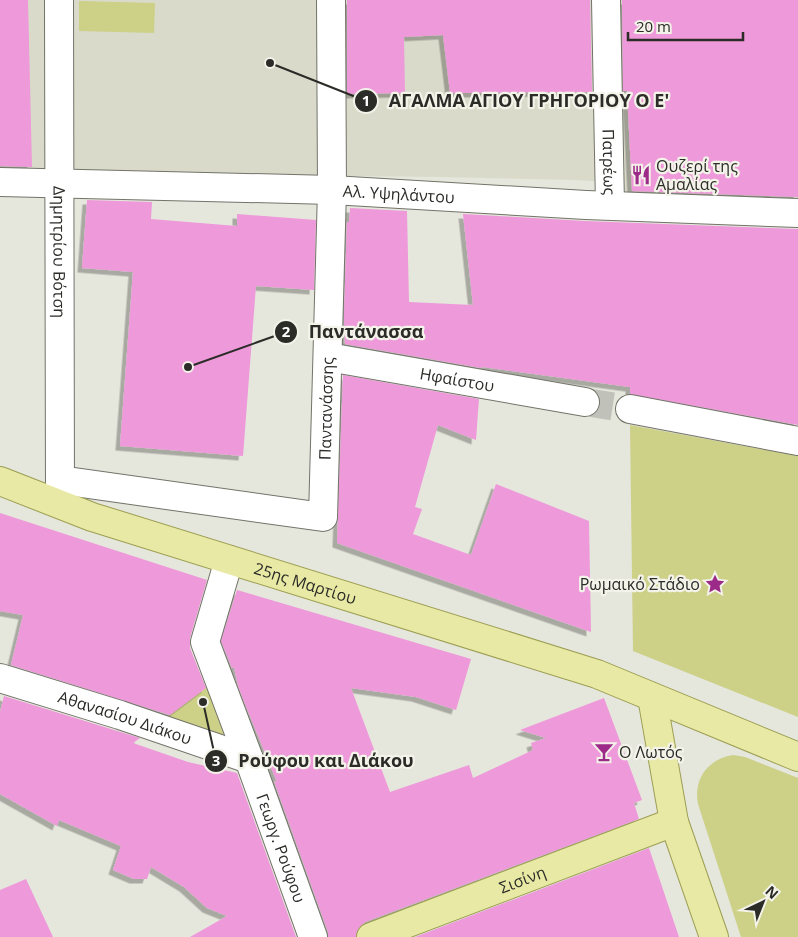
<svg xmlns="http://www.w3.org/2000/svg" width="798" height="937" font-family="'Open Sans',sans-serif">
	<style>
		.built { fill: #d9dac9 }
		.green { fill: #cdd087 }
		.building { fill: #ee99da; filter: url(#shadow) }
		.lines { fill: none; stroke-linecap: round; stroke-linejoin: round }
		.minor-tunnel { stroke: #c0c1b8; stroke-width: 28; stroke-dasharray: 28 14; stroke-linecap: butt }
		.minor-casing { stroke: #73736a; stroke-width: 30 }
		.major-casing { stroke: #9c9e52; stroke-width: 30 }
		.minor { stroke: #fff; stroke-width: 28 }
		.major { stroke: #e8e9a4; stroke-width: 28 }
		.labels { text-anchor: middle; stroke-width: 4.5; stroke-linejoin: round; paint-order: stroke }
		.street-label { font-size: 16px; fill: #2b2c28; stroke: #f3f3e9 }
		.poi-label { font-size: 16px; fill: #2b2c28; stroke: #f3f3e9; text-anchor: start }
		.leader { fill: none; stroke: #2b2c28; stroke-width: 2 }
		.callout-dot { fill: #2b2c28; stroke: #f3f3e9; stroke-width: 2 }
		.mark-label { font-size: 15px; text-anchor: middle; font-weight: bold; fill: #fff }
		.callout-label { font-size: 18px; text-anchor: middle; font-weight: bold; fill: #2b2c28; stroke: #f3f3e9; stroke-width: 4.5; stroke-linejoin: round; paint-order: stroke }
	</style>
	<defs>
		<filter id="shadow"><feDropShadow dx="-4.5" dy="4.5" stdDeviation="0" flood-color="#0004"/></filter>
	</defs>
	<rect width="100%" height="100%" fill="#e5e6dc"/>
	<path class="built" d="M0 0H798V213L633 206 610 182 575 180 445 177 60 173 0 182Z"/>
	<g class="green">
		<path d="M79 1 155 3 154 33 79 31Z"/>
		<path d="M630 425 798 456V717L633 651Z"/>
		<path d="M211 684 244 753 163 720Z"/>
		<path d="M733 755 745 757 798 778V937H741L698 804C693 779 708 759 733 755Z"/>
	</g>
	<g class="building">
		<path d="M0 0H28L32 167 0 166Z"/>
		<path d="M347 0H590L592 92 450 93 443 35 404 37 405 93 347 94Z"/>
		<path d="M622 0H798V197L632 191 627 91H623Z"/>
		<path d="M87 200 152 202 151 219 237 226V214L316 220 314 290 256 286 243 456 120 446 133 272 82 268Z"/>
		<path d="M350 208 407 211 409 302 473 305 463 214 585 221 798 229V425L630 394V387L482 367 481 368 345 344 344 315 347 222H349Z"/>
		<path d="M343 375 479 399 476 440 438 425 415 507 422 509 413 534 471 555 496 484 589 521 591 632 337 543Z"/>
		<path d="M0 513 207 580 190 638V648L206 688 170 715 11 665 23 615 0 611Z"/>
		<path d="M237 590 471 659 456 710 416 697 351 688 390 792 469 765 473 778 533 750 531 743 546 738 520 730 604 698 642 800 634 803 639 819 365 922 359 928 356 937H328V932L274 781 277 782 247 709 238 686 234 667 232 668 221 641Z"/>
		<path d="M4 696 140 738 133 743 188 762 237 773 296 937H190L227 916 207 908 184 887 151 867 147 879H134L113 870 121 846 59 820 57 826 0 794V712Z"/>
		<path d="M649 848 679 937H415Z"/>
		<path d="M26 879 53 937H0V890Z"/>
	</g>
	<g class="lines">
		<path class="minor-tunnel" d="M585 402 630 409"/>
		<defs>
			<g id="minor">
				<path id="s1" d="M59 0 60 498"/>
				<path id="s2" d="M606 0 610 205"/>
				<path id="s3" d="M0 182 332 190 586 205 798 213"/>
				<path id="s4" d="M328 357 585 402"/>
				<path d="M630 409 798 441"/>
				<path id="s5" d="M60 480 323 517 332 190 331 0"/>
				<path id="s6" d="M229 560 205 642 249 759 313 937"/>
				<path id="s7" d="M0 678 120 715 249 759"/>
			</g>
			<g id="major">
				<path id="s8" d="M0 481 92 517 597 674 798 757"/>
				<path d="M652 697 674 822 714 937"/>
				<path id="s9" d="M371 937 674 822"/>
			</g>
		</defs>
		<use href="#minor" class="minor-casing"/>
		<use href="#major" class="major-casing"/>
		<use href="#minor" class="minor"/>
		<use href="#major" class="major"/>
	</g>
	<defs>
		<symbol id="restaurant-bare" viewBox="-9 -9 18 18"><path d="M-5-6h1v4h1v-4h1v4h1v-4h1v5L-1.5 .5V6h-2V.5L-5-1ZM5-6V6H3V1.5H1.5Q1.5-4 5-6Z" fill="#9b2a88" stroke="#f3f3e9" stroke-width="2.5" paint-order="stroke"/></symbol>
		<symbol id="sight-bare" viewBox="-9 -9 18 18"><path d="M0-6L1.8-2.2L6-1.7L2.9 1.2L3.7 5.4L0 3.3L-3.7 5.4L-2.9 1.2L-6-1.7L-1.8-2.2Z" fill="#9b2a88" stroke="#f3f3e9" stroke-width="2.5" paint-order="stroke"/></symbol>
		<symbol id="bar-bare" viewBox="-9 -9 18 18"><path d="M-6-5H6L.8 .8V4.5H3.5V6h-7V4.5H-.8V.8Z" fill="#9b2a88" stroke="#f3f3e9" stroke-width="2.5" paint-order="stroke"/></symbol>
	</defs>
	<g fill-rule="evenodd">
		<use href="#restaurant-bare" x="627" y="161" width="28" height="28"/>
		<use href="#sight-bare" x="701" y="570" width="28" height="28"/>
		<use href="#bar-bare" x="590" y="738" width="28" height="28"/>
	</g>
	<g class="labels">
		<g class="street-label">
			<text dy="6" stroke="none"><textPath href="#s2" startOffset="162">Πατρέως</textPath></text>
			<text dy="6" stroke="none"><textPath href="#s3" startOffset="399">Αλ. Υψηλάντου</textPath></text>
			<text dy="6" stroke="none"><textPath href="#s1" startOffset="252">Δημητρίου Βότση</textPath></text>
			<text dy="6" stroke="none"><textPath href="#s4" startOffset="131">Ηφαίστου</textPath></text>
			<text dy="6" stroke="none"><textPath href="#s5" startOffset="374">Παντανάσσης</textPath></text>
			<text dy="6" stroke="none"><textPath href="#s8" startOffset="322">25ης Μαρτίου</textPath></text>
			<text dy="6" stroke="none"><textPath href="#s7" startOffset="131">Αθανασίου Διάκου</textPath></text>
			<text dy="6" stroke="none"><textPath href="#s6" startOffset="305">Γεωργ. Ρούφου</textPath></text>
			<text dy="6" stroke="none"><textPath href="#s9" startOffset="162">Σισίνη</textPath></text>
		</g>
		<g class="poi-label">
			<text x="656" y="172">Ουζερί της<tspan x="656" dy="18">Αμαλίας</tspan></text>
			<text x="700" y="590" text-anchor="end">Ρωμαικό Στάδιο</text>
			<text x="619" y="758">Ο Λωτός</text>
		</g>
	</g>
	<path class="leader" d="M270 63L366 101M188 367L286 332M203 702L216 761"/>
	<g class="callout-dot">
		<circle cx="270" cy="63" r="5"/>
		<circle cx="188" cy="367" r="5"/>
		<circle cx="203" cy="702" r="5"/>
		<circle cx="366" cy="101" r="12"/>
		<circle cx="286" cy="332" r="12"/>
		<circle cx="216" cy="761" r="12"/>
	</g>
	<g class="mark-label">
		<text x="366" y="106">1</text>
		<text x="286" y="337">2</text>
		<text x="216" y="766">3</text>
	</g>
	<g class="callout-label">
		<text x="529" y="107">ΑΓΑΛΜΑ ΑΓΙΟΥ ΓΡΗΓΟΡΙΟΥ Ο Ε'</text>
		<text x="366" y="338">Παντάνασσα</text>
		<text x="326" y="767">Ρούφου και Διάκου</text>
	</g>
	<g transform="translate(763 902) rotate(43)" stroke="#f3f3e9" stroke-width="4" paint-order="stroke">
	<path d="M0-4L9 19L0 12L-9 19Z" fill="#2b2c28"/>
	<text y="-8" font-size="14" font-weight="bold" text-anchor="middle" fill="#2b2c28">N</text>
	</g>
	<path d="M628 32v8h115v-8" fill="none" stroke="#2b2c28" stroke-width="2.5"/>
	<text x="636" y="32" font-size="15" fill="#2b2c28" stroke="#f3f3e9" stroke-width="4" paint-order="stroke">20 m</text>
</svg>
